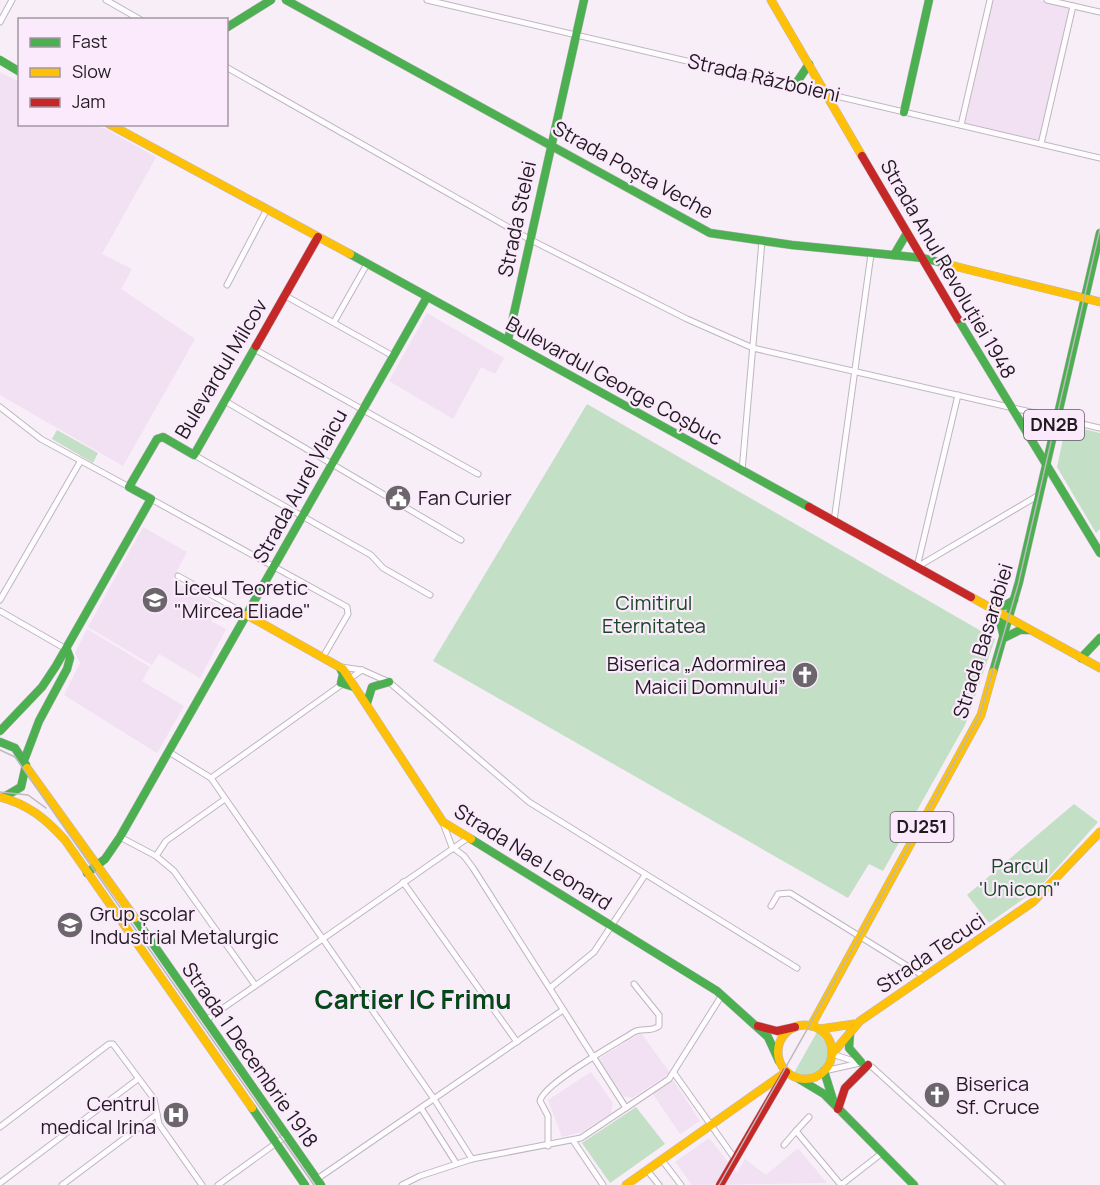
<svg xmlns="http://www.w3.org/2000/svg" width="1100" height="1185" font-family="Manrope,sans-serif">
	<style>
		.built { fill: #f1e1f2 }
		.green { fill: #c3dfc6 }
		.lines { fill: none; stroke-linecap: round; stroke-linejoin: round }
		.street-casing { stroke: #beb6be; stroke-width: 7 }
		.fast-casing { stroke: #beb6be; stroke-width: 9 }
		.slow-casing { stroke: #beb6be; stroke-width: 9 }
		.jam-casing { stroke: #beb6be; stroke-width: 9 }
		.street { stroke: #fefcfe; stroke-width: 5 }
		.fast { stroke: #4caf50; stroke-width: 8 }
		.slow { stroke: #ffc107; stroke-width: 8 }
		.jam { stroke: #c62828; stroke-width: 8 }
		.tram { stroke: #bbb9bb; stroke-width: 1.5 }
		.labels { text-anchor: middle; stroke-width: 4.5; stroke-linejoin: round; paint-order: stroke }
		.shield { fill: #fbeafc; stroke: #625963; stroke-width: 1.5 }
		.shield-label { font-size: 18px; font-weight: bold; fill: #211b21 }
		.street-label { font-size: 20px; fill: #211b21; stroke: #fbeafc }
		.poi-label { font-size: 20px; fill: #211b21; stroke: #fbeafc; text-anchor: start }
		.park-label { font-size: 20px; fill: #184821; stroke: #fbeafc }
		.district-label { font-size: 26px; font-weight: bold; fill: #054919; stroke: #fbeafc }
	</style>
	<rect width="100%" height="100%" fill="#f8eef8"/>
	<g class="built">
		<path d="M993 0H1037L1071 7 1040 140 965 124Z"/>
		<path d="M0 72 19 82 20 124H71L104 128 156 157 102 254 132 269 121 289 195 339 123 466 0 395Z"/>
		<path d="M427 313 504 358 495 374 481 367 453 419 389 381Z"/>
		<path d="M143 527 187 552 172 580 219 606 211 621 226 629 200 678 159 654 152 665 88 627Z"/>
		<path d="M87 629 150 667 142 681 184 706 157 753 64 695 80 663 75 653Z"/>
		<path d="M641 1033 670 1073 632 1098 623 1096 598 1059Z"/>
		<path d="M591 1072 613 1103 611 1113 582 1132 562 1137 548 1100Z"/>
		<path d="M673 1080 700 1121 680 1134 653 1094Z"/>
		<path d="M709 1138 737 1173 745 1159 766 1175 798 1148 827 1183 692 1185 675 1162Z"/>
	</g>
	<g class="green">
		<path d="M587 404 995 639 965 725 883 871 869 864 848 898 433 661Z"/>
		<path d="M1066 425 1100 433V529L1096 533 1057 467Z"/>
		<path d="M57 430 98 453 93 463 52 439Z"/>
		<path d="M1074 804 1098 822 1039 888 989 923 967 895Z"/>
		<path d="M817 1032 828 1045C831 1066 815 1081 794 1073Z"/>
		<path d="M636 1107 665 1144 610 1183 582 1143Z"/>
	</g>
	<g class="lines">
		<defs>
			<g id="street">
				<path d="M106 0 141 20"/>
				<path d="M427 0 1100 158"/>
				<path d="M1047 0 1100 12"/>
				<path d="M0 22 12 0"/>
				<path d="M226 67 529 239 687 319 753 348 1100 428"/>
				<path d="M961 125 990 0"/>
				<path d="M1041 144 1073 6"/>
				<path d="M227 285 267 209"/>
				<path d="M284 295 393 356"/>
				<path d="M334 322 367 264"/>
				<path d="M254 349 478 474"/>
				<path d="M225 401 461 540"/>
				<path d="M0 407 41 439 129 487"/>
				<path d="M194 455 371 555 383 568 430 595"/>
				<path d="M742 471 762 241"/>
				<path d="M151 499 347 607 348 614 323 657"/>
				<path d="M834 521 871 254"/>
				<path d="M917 567 958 395"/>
				<path d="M917 567 1039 495"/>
				<path d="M178 576 247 615"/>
				<path d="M0 600 80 462"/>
				<path d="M0 611 66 649"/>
				<path d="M341 667 362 670 389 682 529 802 797 968"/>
				<path d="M169 752 211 778 434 1099 472 1159"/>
				<path d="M211 778 362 670"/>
				<path d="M443 823 452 847 464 856 473 868 626 1108"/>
				<path d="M120 837 156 856 174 871 255 985"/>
				<path d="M156 856 166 841 225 799"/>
				<path d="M403 882 517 1042"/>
				<path d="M771 906 778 894 790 893 925 977"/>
				<path d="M550 988 594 952 645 875"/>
				<path d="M206 1020 468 838"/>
				<path d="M832 1054 872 1067 1002 1185"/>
				<path d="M824 1071 860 1063"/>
				<path d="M674 1073 735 1159"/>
				<path d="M421 1108 456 1163"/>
				<path d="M809 1117 796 1131 841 1185"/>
				<path d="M0 1127 109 1044H113L154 1099 157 1114"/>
				<path d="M574 1142 603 1185"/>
				<path d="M784 1145 796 1131"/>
				<path d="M548 1146V1116L540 1101C543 1084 617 1043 634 1032 642 1027 650 1033 659 1026V1015L634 984"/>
				<path d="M662 1160 681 1185"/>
				<path d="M647 1170 659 1185"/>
				<path d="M317 1179 563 1010"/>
				<path d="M0 1183 138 1079"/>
				<path d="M62 1185 157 1114 159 1124 202 1185"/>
				<path d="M218 1185 286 1136"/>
				<path d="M402 1185 420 1176 472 1159 581 1138 669 1079 722 995"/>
				<path d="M841 1185 882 1153"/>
			</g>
			<g id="fast">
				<path d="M286 0 710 233 792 245 923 258 954 266"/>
				<path d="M226 28 271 0"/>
				<path d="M0 60 20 72"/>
				<path d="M795 85 809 64"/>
				<path d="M904 112 929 0"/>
				<path d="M350 254 809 507"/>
				<path d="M894 255 907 233"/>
				<path d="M958 319 1100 553"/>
				<path d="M508 340 584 0"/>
				<path d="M990 607 1004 606 1014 600"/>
				<path d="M993 612 1000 621 1004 638 1020 630H1029"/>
				<path d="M1081 658 1100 638"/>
				<path d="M340 668 343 674 341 683 354 687"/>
				<path d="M993 672 1019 582 1100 233"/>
				<path d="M367 703 372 687 389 682"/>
				<path d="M0 731 42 687 56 666 151 499 129 487 157 439 163 437 194 455 256 346"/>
				<path d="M0 742 15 748 26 765 21 787 4 797"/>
				<path d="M25 758 39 721 67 669 70 658 67 650"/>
				<path d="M471 839 717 991 768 1037 779 1061"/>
				<path d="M87 873 105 859 120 837 427 297"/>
				<path d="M135 918 321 1185"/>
				<path d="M850 1033 849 1048 861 1062"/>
				<path d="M824 1071 833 1100"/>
				<path d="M799 1079 824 1094 914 1185"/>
				<path d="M252 1108 305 1185"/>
			</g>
			<g id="slow">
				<path d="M771 0 862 156"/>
				<path d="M109 124 350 254"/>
				<path d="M954 266 1100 302"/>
				<path d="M971 597 1100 668"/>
				<path d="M247 615 343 669 443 822 471 839"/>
				<path d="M27 768 135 918"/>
				<path d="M0 797C28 804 46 819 65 840L252 1108"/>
				<circle cx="805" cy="1052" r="27"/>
				<path d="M811 1026 981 715 993 672"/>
				<path d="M820 1029 854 1024"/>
				<path d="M832 1054 860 1021 1033 902 1100 832"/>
				<path d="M626 1185 786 1072"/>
			</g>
			<g id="jam">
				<path d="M862 156 958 319"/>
				<path d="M256 346 318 237"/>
				<path d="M809 507 971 597"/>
				<path d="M758 1026 777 1031 795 1027"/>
				<path d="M838 1109 845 1088 868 1065"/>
				<path d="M720 1185 786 1072"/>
			</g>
		</defs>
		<use href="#street" class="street-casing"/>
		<use href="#fast" class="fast-casing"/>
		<use href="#slow" class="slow-casing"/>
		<use href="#jam" class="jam-casing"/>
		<use href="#street" class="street"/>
		<use href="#fast" class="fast"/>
		<use href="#slow" class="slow"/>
		<use href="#jam" class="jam"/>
		<g class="tram">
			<path d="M0 750 15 757 314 1185"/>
			<path d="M0 792 28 795 46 808"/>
			<path d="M719 1185 860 936 980 715 1018 585 1100 229"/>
		</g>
	</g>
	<defs>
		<symbol id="civic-disc" viewBox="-11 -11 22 22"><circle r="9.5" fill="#6c656c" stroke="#fbeafc"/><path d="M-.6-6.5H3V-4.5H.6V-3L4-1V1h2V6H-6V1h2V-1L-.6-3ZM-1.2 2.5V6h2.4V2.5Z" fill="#fff"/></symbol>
		<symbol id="university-disc" viewBox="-11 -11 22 22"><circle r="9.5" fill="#6c656c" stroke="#fbeafc"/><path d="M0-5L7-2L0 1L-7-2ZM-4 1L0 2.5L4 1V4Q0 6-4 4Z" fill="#fff"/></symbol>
		<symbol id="church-disc" viewBox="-11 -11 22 22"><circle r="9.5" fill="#6c656c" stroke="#fbeafc"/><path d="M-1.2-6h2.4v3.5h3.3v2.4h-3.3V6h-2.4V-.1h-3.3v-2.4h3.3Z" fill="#fff"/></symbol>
		<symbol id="hospital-disc" viewBox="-11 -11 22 22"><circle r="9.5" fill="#6c656c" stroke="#fbeafc"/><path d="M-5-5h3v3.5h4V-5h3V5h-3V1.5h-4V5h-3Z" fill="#fff"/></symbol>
	</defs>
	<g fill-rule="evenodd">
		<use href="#civic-disc" x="383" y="483" width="30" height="30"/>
		<use href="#university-disc" x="140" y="585" width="30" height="30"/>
		<use href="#church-disc" x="790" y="660" width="30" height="30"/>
		<use href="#university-disc" x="55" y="910" width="30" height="30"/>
		<use href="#church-disc" x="922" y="1080" width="30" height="30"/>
		<use href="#hospital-disc" x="161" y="1100" width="30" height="30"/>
	</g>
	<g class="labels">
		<g class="shield">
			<rect x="1024" y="410" width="60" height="30" rx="4.5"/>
			<rect x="890.5" y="812" width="63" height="30" rx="4.5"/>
		</g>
		<g class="shield-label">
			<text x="1054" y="431">DN2B</text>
			<text x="922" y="833">DJ251</text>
		</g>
		<g class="street-label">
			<text transform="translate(764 78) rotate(13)" y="7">Strada Războieni</text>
			<text transform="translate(633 170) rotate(29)" y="7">Strada Poșta Veche</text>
			<text transform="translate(517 219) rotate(-78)" y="7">Strada Stelei</text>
			<text transform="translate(948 269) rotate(60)" y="7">Strada Anul Revoluției 1948</text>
			<text transform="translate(221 369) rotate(-59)" y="7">Bulevardul Milcov</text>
			<text transform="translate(614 381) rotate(29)" y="7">Bulevardul George Coșbuc</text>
			<text transform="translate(300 486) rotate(-61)" y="7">Strada Aurel Vlaicu</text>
			<text transform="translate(983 641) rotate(-73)" y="7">Strada Basarabiei</text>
			<text transform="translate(533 857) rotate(32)" y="7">Strada Nae Leonard</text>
			<text transform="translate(931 953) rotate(-34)" y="7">Strada Tecuci</text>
			<text transform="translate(250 1055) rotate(55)" y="7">Strada 1 Decembrie 1918</text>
		</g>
		<g class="poi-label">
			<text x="418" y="505">Fan Curier</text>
			<text x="174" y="595">Liceul Teoretic<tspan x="174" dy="23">"Mircea Eliade"</tspan></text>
			<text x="786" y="671" text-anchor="end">Biserica „Adormirea<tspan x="786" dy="23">Maicii Domnului”</tspan></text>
			<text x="90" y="921">Grup școlar<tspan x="90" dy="23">Industrial Metalurgic</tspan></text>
			<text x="956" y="1091">Biserica<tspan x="956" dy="23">Sf. Cruce</tspan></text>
			<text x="156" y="1111" text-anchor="end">Centrul<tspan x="156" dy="23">medical Irina</tspan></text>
		</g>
		<g class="park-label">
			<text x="654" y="610">Cimitirul<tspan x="654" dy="23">Eternitatea</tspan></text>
			<text x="1020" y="873">Parcul<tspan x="1020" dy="23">'Unicom"</tspan></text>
		</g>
		<g class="district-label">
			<text x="413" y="1009">Cartier IC Frimu</text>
		</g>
	</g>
	<rect x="18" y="18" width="210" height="108" fill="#fbeafc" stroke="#a497a4" stroke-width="1.5"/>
	<rect x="30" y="38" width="30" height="9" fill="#4caf50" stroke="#a497a4" stroke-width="1.5"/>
	<text x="72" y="48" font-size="18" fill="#211b21">Fast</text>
	<rect x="30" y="68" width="30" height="9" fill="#ffc107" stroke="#a497a4" stroke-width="1.5"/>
	<text x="72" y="78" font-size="18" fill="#211b21">Slow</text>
	<rect x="30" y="98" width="30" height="9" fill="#c62828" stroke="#a497a4" stroke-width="1.5"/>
	<text x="72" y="108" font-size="18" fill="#211b21">Jam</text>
</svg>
